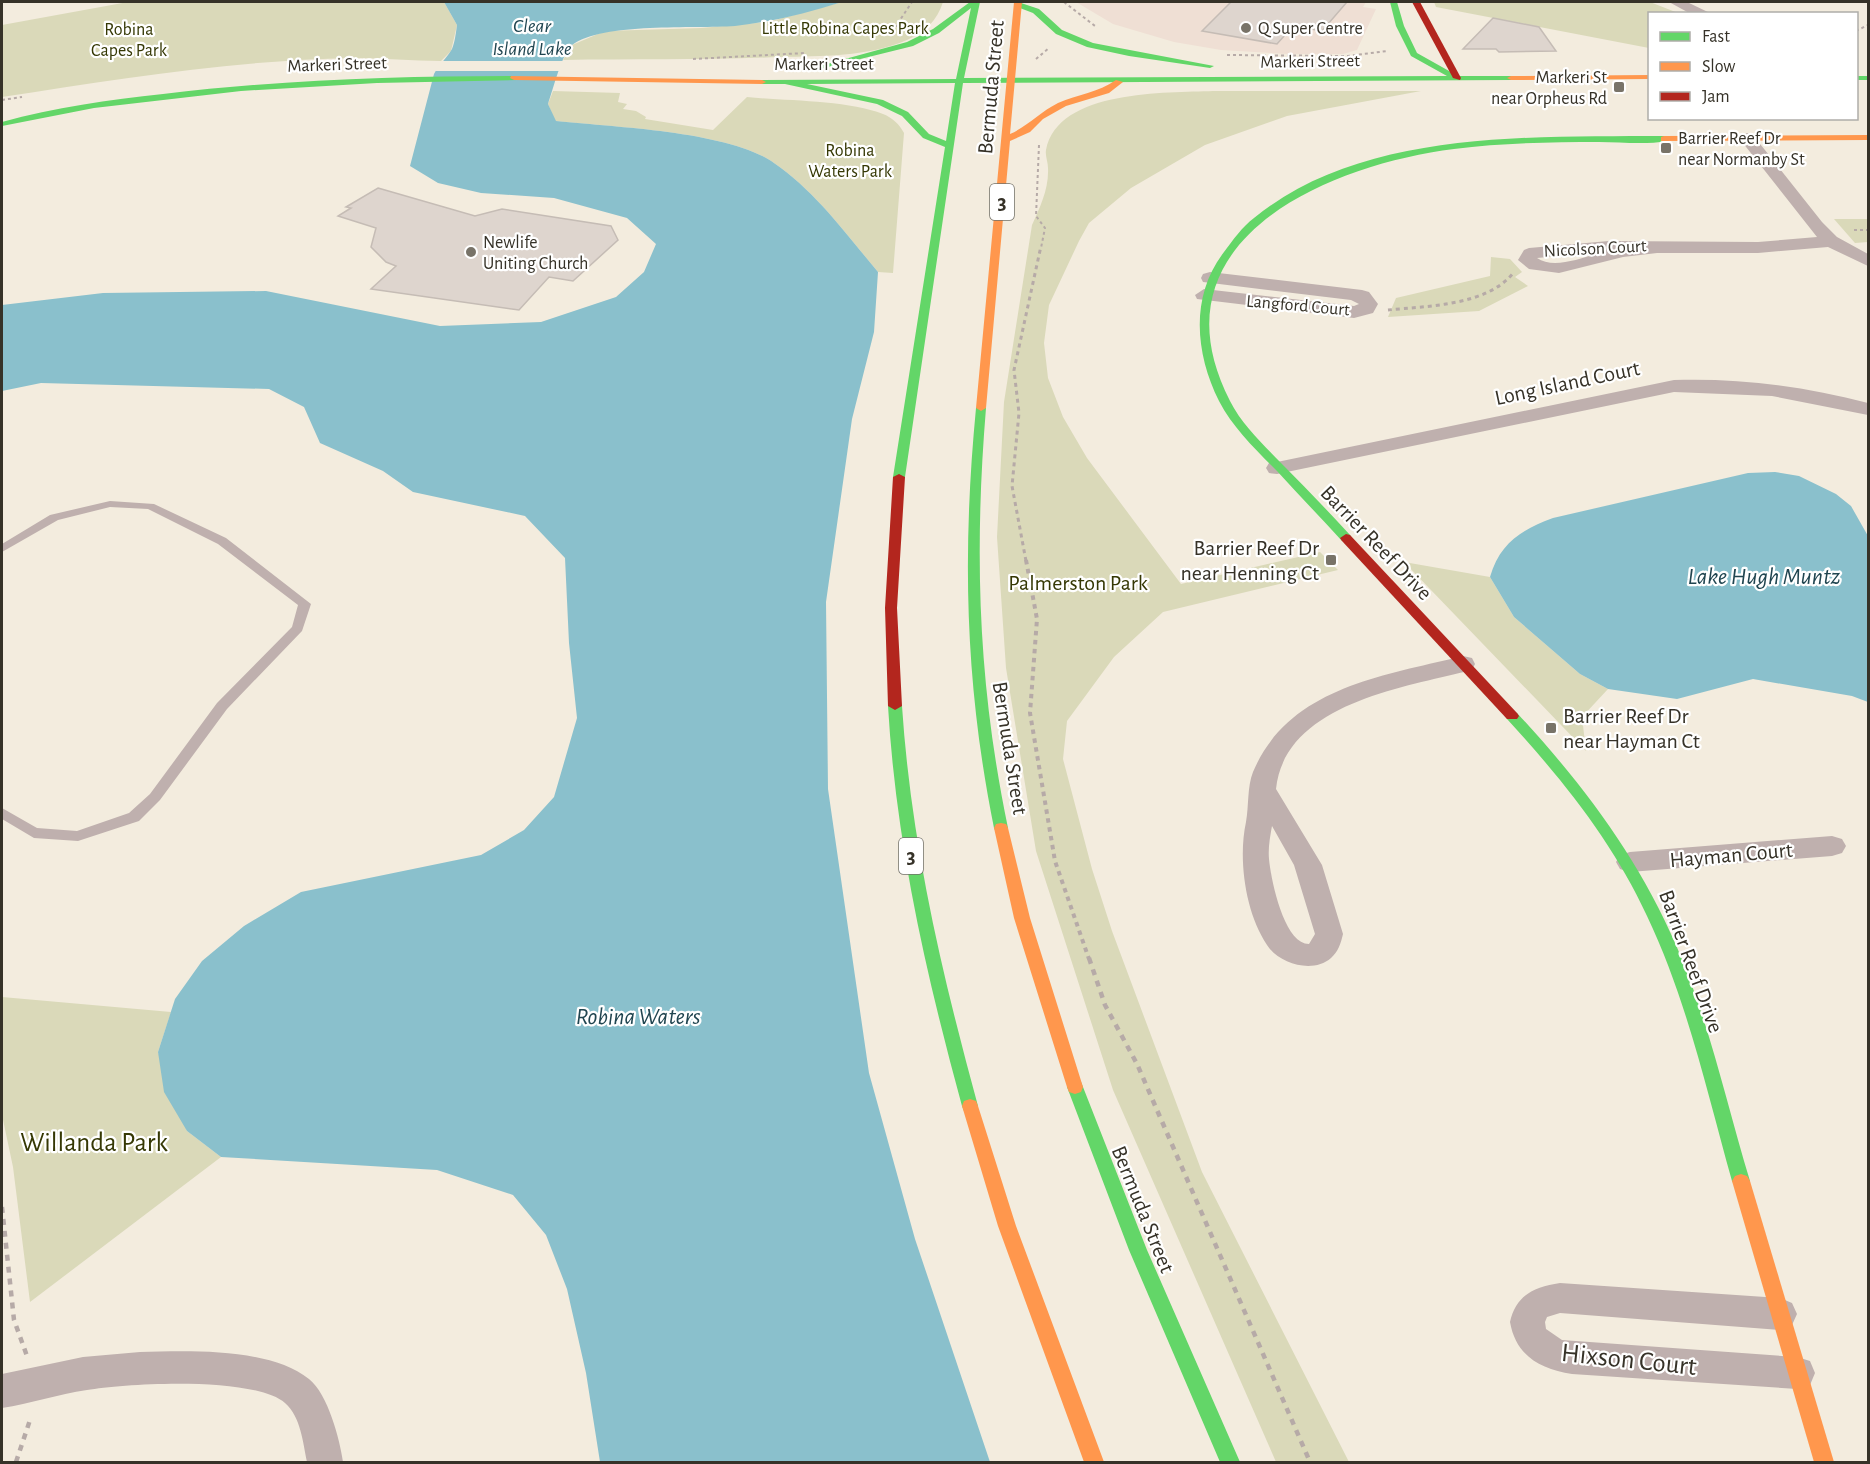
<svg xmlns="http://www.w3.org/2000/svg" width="1870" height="1464" font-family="'Alegreya Sans',sans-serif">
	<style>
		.commercial { fill: #efdfd4 }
		.green { fill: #dad9b9 }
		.water { fill: #8ac0cc }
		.pier { fill: #f3ecde }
		.building { fill: #ded5ce; stroke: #c5bcb5; stroke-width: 1.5 }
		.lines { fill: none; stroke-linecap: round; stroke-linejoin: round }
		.path-far3 { stroke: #b6aaa7; stroke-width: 2; stroke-dasharray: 3 3; stroke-linecap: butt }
		.path-far2 { stroke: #b6aaa7; stroke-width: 3; stroke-dasharray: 4 4; stroke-linecap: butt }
		.path-far1 { stroke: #b6aaa7; stroke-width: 4; stroke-dasharray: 4.5 4.5; stroke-linecap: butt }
		.path { stroke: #b6aaa7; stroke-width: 4.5; stroke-dasharray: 6 6; stroke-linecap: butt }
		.lane { fill: #bfb0ae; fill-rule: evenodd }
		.street { fill: #bfb0ae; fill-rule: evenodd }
		.fast { fill: #63d668; fill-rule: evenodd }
		.slow { fill: #ff974d; fill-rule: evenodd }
		.jam { fill: #b3261e; fill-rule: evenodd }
		.poi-dot { fill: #787368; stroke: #fff; stroke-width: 2 }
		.labels { text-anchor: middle; stroke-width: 4.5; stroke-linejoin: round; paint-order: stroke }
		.far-park-label { font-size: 18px; fill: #353804; stroke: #fff }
		.far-poi-label { font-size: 18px; fill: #363228; stroke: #fff; text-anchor: start }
		.far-street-label { font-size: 18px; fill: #363228; stroke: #fff }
		.far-water-label { font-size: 20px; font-style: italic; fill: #204550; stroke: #fff }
		.shield { fill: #fff; stroke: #727068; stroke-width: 1.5 }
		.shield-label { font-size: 21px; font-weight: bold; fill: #363228 }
		.street-label { font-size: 22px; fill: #363228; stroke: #fff }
		.poi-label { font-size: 22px; fill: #363228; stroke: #fff; text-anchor: end }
		.park-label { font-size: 22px; fill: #353804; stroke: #fff }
		.water-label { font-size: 24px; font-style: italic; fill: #204550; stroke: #fff }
		.near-park-label { font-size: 27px; fill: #353804; stroke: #fff }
		.near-street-label { font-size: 27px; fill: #363228; stroke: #fff }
	</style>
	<rect width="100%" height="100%" fill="#f3ecde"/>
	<path class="commercial" d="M1076 2H1366L1363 7 1376 9 1357 50 1343 54H1288L1221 50 1174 42 1113 24Z"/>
	<g class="green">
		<path d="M128 2H444L457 25 451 51 441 61C412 61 383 58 354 58 236 60 118 79 2 97V25Z"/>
		<path d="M842 2H943C937 21 925 32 907 40 868 57 821 56 780 57 708 60 635 59 563 60L572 45 605 31 701 28 768 22Z"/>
		<path d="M1434 2H1650L1678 13 1650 14 1649 48 1436 7Z"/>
		<path d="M553 91 620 93 618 102 627 104 623 109 636 111 646 117 645 119 713 130 747 97C786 101 848 100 883 114 893 118 899 124 904 133L893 273 878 272C846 234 816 192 774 163 730 131 611 127 555 121L548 104Z"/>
		<path d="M1213 91H1421L1287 116 1205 145 1131 188 1089 223 1079 241 1049 305 1044 343 1048 378 1063 417 1087 458 1181 584 1320 552 1338 570 1163 612 1114 657 1067 721 1063 759 1092 869 1112 931 1202 1172 1349 1462H1276L1113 1090 1036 851 1006 668 997 537 1004 402 1032 225C1040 207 1049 189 1048 168 1048 162 1045 156 1046 150 1058 89 1167 93 1213 91Z"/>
		<path d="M1834 219H1868V242L1855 243Z"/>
		<path d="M1491 257 1510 259 1522 272 1515 277 1528 286 1479 311 1388 317 1396 298 1490 276Z"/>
		<path d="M1404 562 1490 577 1514 617 1580 674 1608 689 1582 717 1586 751Z"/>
		<path d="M2 997 171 1012 158 1052 187 1131 221 1157 30 1302 13 1167 2 1115Z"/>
	</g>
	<g class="water">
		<path d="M444 2H842C807 13 772 22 735 26 694 29 603 22 572 45 562 53 553 90 548 104L556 121C611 127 730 131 774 163 816 192 846 234 878 272L874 332 852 419 826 602 828 789 869 1073 915 1239 990 1462H600L586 1373 567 1289 546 1235 513 1195 437 1170 221 1157 187 1131 164 1092 158 1052 175 999 202 961 244 926 301 892 481 855 524 830 554 797 577 718 569 643 565 558 525 516 413 492 383 471 320 443 304 407 269 389 41 383 2 391V305L103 293 266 291 440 326 541 322 616 297 644 272 656 244 627 218 554 198 481 193 438 183 410 166 434 74C439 64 447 58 452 49 455 42 456 32 457 25Z"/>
		<path d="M1775 472 1799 476 1836 494 1851 506 1868 536V702L1852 696 1753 679 1677 699 1608 689 1580 674 1514 617 1490 577C1500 543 1521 530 1553 518L1748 473Z"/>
	</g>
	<path class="pier" d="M437 61H566L564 71H432Z"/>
	<g class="building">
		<path d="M1231 2H1347L1322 31 1293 26 1277 44 1202 31Z"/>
		<path d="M1493 18 1539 27 1556 51 1499 52 1496 49H1463Z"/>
		<path d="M378 188 475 216 502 209 611 226 618 240 573 281 549 277 519 310 371 289 396 266 386 262 371 247 376 228 338 216 351 208 346 207Z"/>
	</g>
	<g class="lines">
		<g class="path-far3">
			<path d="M1064 2 1095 26"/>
			<path d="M899 26H896L912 2"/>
			<path d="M1856 31 1868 25"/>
			<path d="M1227 55 1348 56 1387 51"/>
			<path d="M693 59 805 53"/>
			<path d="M1036 59 1049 48"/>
			<path d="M2 100 22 97"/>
			<path d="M1039 145 1036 216 1045 228 1041 248"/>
			<path d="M1854 230H1868"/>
		</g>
		<g class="path-far2">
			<path d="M1388 310C1427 306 1488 306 1514 272"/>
			<path d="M1026 561 1012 486 1019 413 1014 370 1041 246"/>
		</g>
		<path class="path-far1" d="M1026 560 1037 619 1030 713 1055 861 1089 959"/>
		<g class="path">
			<path d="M1089 958 1105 1005 1137 1064 1310 1462"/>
			<path d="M2 1207 14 1320 27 1356"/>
			<path d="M16 1462 31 1417"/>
		</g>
		<path class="lane" d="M110 501 154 504 226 538 311 604 302 631 227 709 160 800 139 821 78 841 34 838 2 819V808L37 828 77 831 129 813 150 794 217 703 292 627 298 605 218 544 148 509 110 507 58 520 2 552V544L50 515Z"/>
		<g class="street">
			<path d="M1669 2H1687L1712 14H1691Z"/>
			<path d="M1747 133 1753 135 1822 222 1837 237 1868 254V266L1828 247 1758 253H1657L1623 257 1559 273 1529 269 1518 260 1524 250 1529 248 1609 241 1758 242 1817 237 1739 138ZM1602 252C1584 257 1554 270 1537 258Z"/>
			<path d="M1210 272 1362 290 1369 292 1378 304 1373 313 1354 318 1197 299 1195 295 1204 289 1354 306 1359 304 1351 300 1203 282 1201 278 1203 274Z"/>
			<path d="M1674 380C1740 378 1804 386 1868 403V415L1772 396 1674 392 1277 474 1269 473 1266 468 1269 463 1277 462Z"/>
			<path d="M1463 656 1472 658 1475 664 1472 670C1406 687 1285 703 1276 789L1322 865 1343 934C1341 943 1338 952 1331 958 1313 974 1279 964 1267 945 1245 912 1238 859 1246 822 1249 806 1247 787 1253 772 1289 687 1383 676 1463 656ZM1272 826 1294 865 1315 934 1309 944C1284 944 1271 880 1269 859 1268 848 1270 837 1272 826Z"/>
			<path d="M1832 836 1842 839 1846 846 1842 853 1832 856 1630 872 1620 869 1616 862 1620 855 1630 852Z"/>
			<path d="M1560 1283 1780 1298 1792 1303 1797 1314 1792 1325 1780 1330 1560 1313 1547 1317 1545 1322 1546 1329 1562 1340 1797 1357 1810 1361 1815 1373 1810 1385 1797 1389 1572 1374C1540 1369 1516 1356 1510 1322 1516 1295 1534 1287 1560 1283Z"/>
			<path d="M140 1352C188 1351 269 1347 309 1379 328 1394 340 1440 343 1462H307C303 1443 301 1417 285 1403 254 1376 127 1383 87 1390 58 1394 30 1404 2 1408V1374L83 1357Z"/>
		</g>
		<g class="fast">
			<path d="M970 2H980L964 78 1447 76 1411 56 1396 26 1390 2H1397L1404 26 1417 53 1458 76H1511L1515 78 1511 80 963 83 905 477 899 480 893 477 945 147 923 138 902 116 877 104 785 84H762L758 82 762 80 956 79 971 8 939 33 913 46 820 69 816 67 907 42 933 29ZM955 83 946 141 929 134 908 112 883 100 807 84Z"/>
			<path d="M1018 2 1039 9 1062 30 1093 43 1214 66 1210 68 1129 56 1087 47 1056 34 1033 13 1015 6V2Z"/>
			<path d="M514 76 518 78 517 80 377 83 241 91 94 108 2 126V122C55 107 109 100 163 94 280 80 397 76 514 76Z"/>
			<rect x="1856" y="76" width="12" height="4"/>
			<path d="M1664 136 1667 137V141C1645 145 1621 142 1599 142 1551 142 1502 143 1454 149 1327 165 1148 241 1230 401 1242 425 1263 444 1281 463 1305 487 1328 511 1350 535L1352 538 1350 541H1342C1320 517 1298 494 1277 471 1256 450 1233 428 1219 401 1195 353 1190 296 1224 252 1233 240 1242 227 1254 218 1363 129 1532 137 1664 136Z"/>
			<path d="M981 405 986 408C974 554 978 684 1008 828L1006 832H996L994 828C965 684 962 554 976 408Z"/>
			<path d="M895 702 902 706C911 843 942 974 978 1106L976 1111 970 1113 964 1111 962 1106C926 974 896 843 888 706Z"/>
			<path d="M1512 712 1517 713C1582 783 1638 857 1676 945 1709 1021 1726 1102 1750 1181L1747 1186 1741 1188 1735 1186 1732 1181C1707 1092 1687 1000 1647 916 1613 842 1562 779 1507 719L1505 716Z"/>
			<path d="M1075 1080 1081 1082 1083 1087 1147 1250 1240 1462H1220L1129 1250 1067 1087 1069 1082Z"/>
		</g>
		<g class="slow">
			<path d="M1014 2H1022L1010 134C1028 126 1040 112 1058 103 1078 94 1098 93 1116 80L1123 82 1109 93 1066 106 1043 119 1030 132 1010 141 986 408 981 411 976 408Z"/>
			<path d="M1650 75V79L1511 80 1507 78 1511 76Z"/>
			<path d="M511 76 762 80 766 82 762 84 514 80 510 78Z"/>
			<path d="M1664 136 1868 135V140L1661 141V137Z"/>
			<path d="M1001 823 1006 824 1008 828 1030 918 1083 1087 1081 1092 1075 1094 1069 1092 1067 1087 1014 918 994 828 996 824Z"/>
			<path d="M970 1099 976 1101 978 1106 1016 1226 1104 1462H1084L998 1226 962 1106 964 1101Z"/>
			<path d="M1741 1174 1747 1176 1750 1181 1834 1462H1814L1732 1181 1735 1176Z"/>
		</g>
		<g class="jam">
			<path d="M1412 2H1420L1461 78 1460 80 1453 78Z"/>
			<path d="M899 474 905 477 897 608 902 706 895 710 888 706 885 608 893 477Z"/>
			<path d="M1346 534 1350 535 1517 713 1519 716 1517 719H1507L1342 541 1340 538Z"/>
		</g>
	</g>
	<g class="poi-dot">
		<circle cx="1246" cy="28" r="6"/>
		<rect x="1613" y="81" width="12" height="12" rx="3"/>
		<rect x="1660" y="142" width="12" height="12" rx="3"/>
		<circle cx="471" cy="252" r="6"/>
		<rect x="1325" y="554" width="12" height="12" rx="3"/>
		<rect x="1545" y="722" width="12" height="12" rx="3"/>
	</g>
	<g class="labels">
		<g class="far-park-label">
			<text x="845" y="34">Little Robina Capes Park</text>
			<text x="129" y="35">Robina<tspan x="129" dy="21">Capes Park</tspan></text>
			<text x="850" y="156">Robina<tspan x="850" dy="21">Waters Park</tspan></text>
		</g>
		<g class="far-poi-label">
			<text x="1258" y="34">Q Super Centre</text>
			<text x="1607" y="83" text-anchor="end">Markeri St<tspan x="1607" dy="21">near Orpheus Rd</tspan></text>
			<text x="1678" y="144">Barrier Reef Dr<tspan x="1678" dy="21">near Normanby St</tspan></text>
			<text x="483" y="248">Newlife<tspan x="483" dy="21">Uniting Church</tspan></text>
		</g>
		<g class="far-street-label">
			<text transform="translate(1310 61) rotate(-1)" y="6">Markeri Street</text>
			<text transform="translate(337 64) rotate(-2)" y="6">Markeri Street</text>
			<text x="824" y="70">Markeri Street</text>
			<text transform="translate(1595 248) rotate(-3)" y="6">Nicolson Court</text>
			<text transform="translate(1298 305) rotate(5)" y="6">Langford Court</text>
		</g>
		<g class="far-water-label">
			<text x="532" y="32">Clear<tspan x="532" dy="23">Island Lake</tspan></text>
		</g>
		<g class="shield">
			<rect x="990" y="184" width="24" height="36" rx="4.5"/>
			<rect x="899" y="838" width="24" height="36" rx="4.5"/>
		</g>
		<g class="shield-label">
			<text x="1002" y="209">3</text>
			<text x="911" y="863">3</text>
		</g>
		<g class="street-label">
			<text transform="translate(990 87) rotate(-85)" y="8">Bermuda Street</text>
			<text transform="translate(1567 382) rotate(-12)" y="8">Long Island Court</text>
			<text transform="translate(1377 542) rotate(46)" y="8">Barrier Reef Drive</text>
			<text transform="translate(1011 748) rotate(81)" y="8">Bermuda Street</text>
			<text transform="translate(1731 854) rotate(-5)" y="8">Hayman Court</text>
			<text transform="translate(1692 961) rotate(70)" y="8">Barrier Reef Drive</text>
			<text transform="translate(1144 1209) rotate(68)" y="8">Bermuda Street</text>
		</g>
		<g class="poi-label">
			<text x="1319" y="555">Barrier Reef Dr<tspan x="1319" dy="25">near Henning Ct</tspan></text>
			<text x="1563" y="723" text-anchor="start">Barrier Reef Dr<tspan x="1563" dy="25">near Hayman Ct</tspan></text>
		</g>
		<g class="park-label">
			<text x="1078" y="590">Palmerston Park</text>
		</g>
		<g class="water-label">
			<text x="1764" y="584">Lake Hugh Muntz</text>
			<text x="638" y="1024">Robina Waters</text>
		</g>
		<g class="near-park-label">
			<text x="94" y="1151">Willanda Park</text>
		</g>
		<g class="near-street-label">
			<text transform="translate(1629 1359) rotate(6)" y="9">Hixson Court</text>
		</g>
	</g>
	<rect width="1870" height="1464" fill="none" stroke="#363228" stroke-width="6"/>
	<rect x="1648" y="12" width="210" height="108" fill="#ffffff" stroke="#afada9" stroke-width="1.5"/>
	<rect x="1660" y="32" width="30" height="9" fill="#63d668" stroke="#afada9" stroke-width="1.5"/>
	<text x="1702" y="42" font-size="18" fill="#363228">Fast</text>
	<rect x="1660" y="62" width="30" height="9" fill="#ff974d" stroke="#afada9" stroke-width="1.5"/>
	<text x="1702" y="72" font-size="18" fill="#363228">Slow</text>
	<rect x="1660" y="92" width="30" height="9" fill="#b3261e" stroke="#afada9" stroke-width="1.5"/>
	<text x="1702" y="102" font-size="18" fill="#363228">Jam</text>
</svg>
